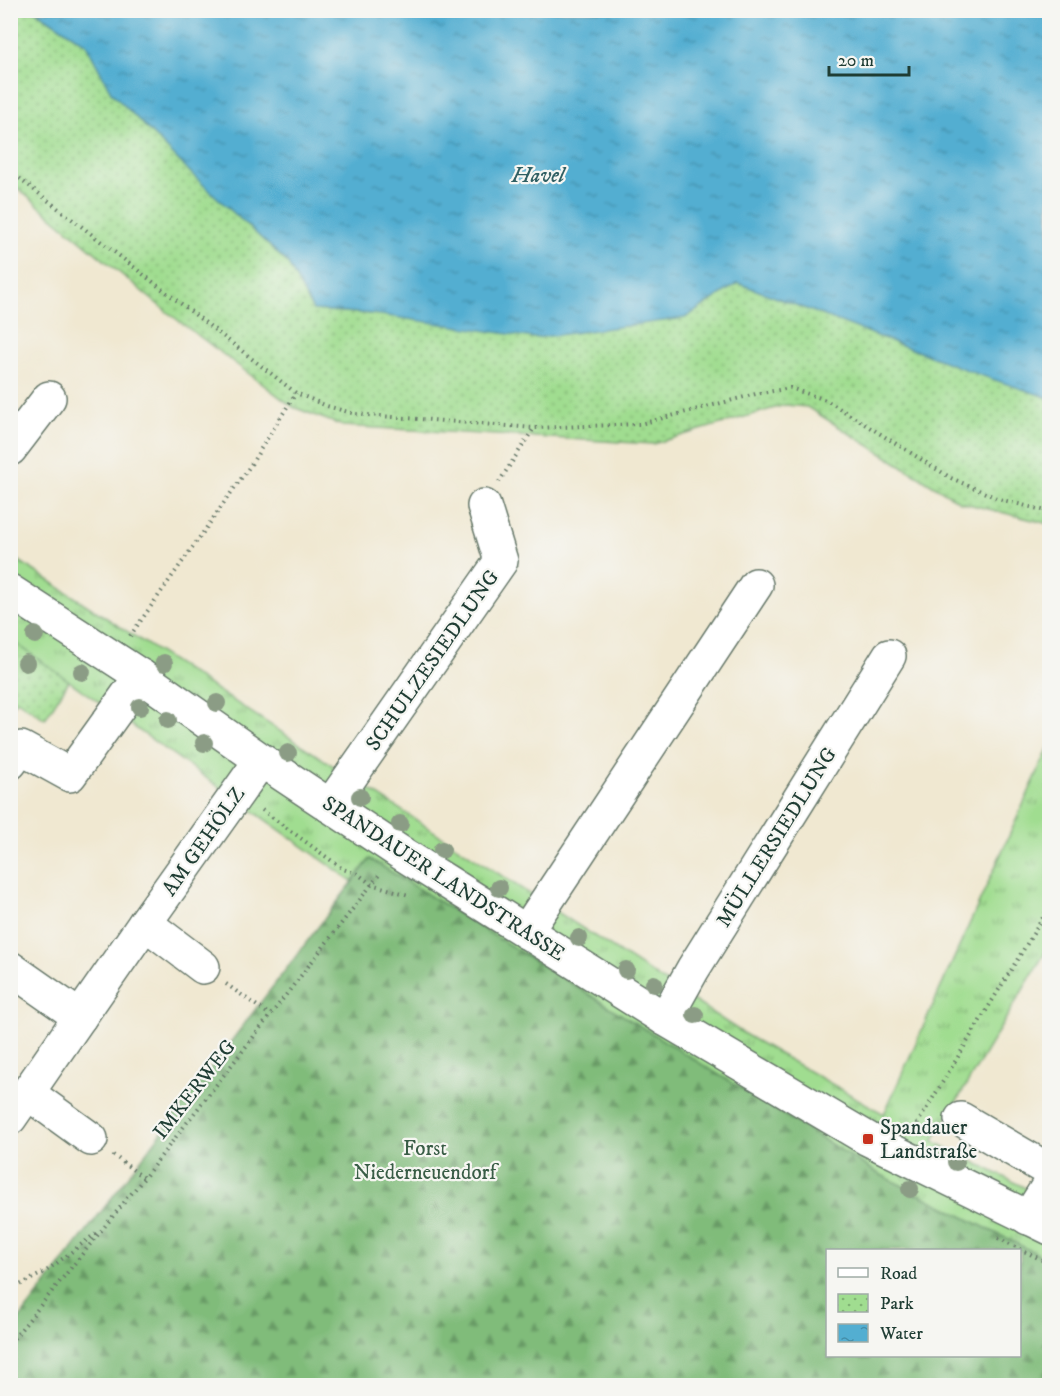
<svg xmlns="http://www.w3.org/2000/svg" width="1060" height="1396" font-family="'IM FELL DW Pica',serif">
	<style>
		.grass { fill: url(#grass-tufts); stroke: #608d62; stroke-width: 1.5 }
		.forest { fill: url(#forest-firs); stroke: #507c57; stroke-width: 1.5; fill-rule: evenodd }
		.park { fill: url(#park-dots); stroke: #608d62; stroke-width: 1.5 }
		.water { fill: url(#water-ripples); stroke: #397682; stroke-width: 1.5 }
		.lines { fill: none; stroke-linecap: round; stroke-linejoin: round }
		.minor-casing { stroke: #68796b; stroke-width: 36 }
		.major-casing { stroke: #68796b; stroke-width: 36 }
		.path { stroke: #68796b; stroke-width: 4; stroke-dasharray: 1.5 4.5; stroke-linecap: butt }
		.minor { stroke: #fff; stroke-width: 33 }
		.major { stroke: #fff; stroke-width: 33 }
		.tree { fill: #8b9c85 }
		.poi-dot { fill: #c8321e; stroke: #f6f6f2; stroke-width: 2 }
		.labels { text-anchor: middle; stroke-width: 4.5; stroke-linejoin: round; paint-order: stroke }
		.street-label { font-size: 21px; fill: #1f3d34; stroke: #f6f6f2 }
		.poi-label { font-size: 21px; fill: #1f3d34; stroke: #f6f6f2; text-anchor: start }
		.park-label { font-size: 21px; fill: #395d46; stroke: #f6f6f2 }
		.water-label { font-size: 22px; font-style: italic; fill: #2f5f63; stroke: #f6f6f2 }
	</style>
	<defs>
		<pattern id="grass-tufts" width="24" height="20" patternUnits="userSpaceOnUse" patternTransform="scale(1.5)"><rect width="24" height="20" fill="#a0dd90"/><path d="M3 7l-1-3M5 7V3M7 7l1-3M15 17l-1-3M17 17v-4M19 17l1-3" fill="none" stroke="#82b476"/></pattern>
		<pattern id="forest-firs" width="22" height="20" patternUnits="userSpaceOnUse" patternTransform="scale(1.5)"><rect width="22" height="20" fill="#80bc7a"/><path d="M5 1l3.5 6h-7zM16 11l3.5 6h-7z" fill="#689a65"/></pattern>
		<pattern id="park-dots" width="8" height="8" patternUnits="userSpaceOnUse" patternTransform="scale(1.5)"><rect width="8" height="8" fill="#a0dd90"/><path d="M2 2h.1M6 6h.1" fill="none" stroke="#82b476" stroke-width="1.8" stroke-linecap="round"/></pattern>
		<pattern id="water-ripples" width="26" height="14" patternUnits="userSpaceOnUse" patternTransform="scale(1.5)"><rect width="26" height="14" fill="#53aed1"/><path d="M2 4q2-2 4 0t4 0M15 11q2-2 4 0t4 0" fill="none" stroke="#448faa"/></pattern>
	</defs>
	<rect width="100%" height="100%" fill="#f6f6f2"/>
	<filter id="ink" filterUnits="userSpaceOnUse"><feTurbulence type="fractalNoise" baseFrequency=".0167" numOctaves="2"/><feDisplacementMap in="SourceGraphic" scale="12" xChannelSelector="R" yChannelSelector="G"/><feConvolveMatrix kernelMatrix="1 2 1 2 8 2 1 2 1" color-interpolation-filters="sRGB"/></filter>
	<filter id="wash" filterUnits="userSpaceOnUse"><feTurbulence type="fractalNoise" baseFrequency=".008" numOctaves="4" result="noise"/><feDisplacementMap in="SourceGraphic" scale="24" xChannelSelector="R" yChannelSelector="G"/><feGaussianBlur stdDeviation="1.35" result="paint"/><feColorMatrix in="noise" values="0 0 0 0 0 0 0 0 0 0 0 0 0 0 0 0 0 1.4 0 .05"/><feComposite in="paint" operator="in"/></filter>
	<g filter="url(#wash)">
		<rect width="100%" height="100%" fill="#f0e8d1"/>
		<path class="grass" d="M10 555 746 1035 884 1114 1049 747V946L933 1141 1049 1200V1260L879 1174 370 859 352 881 11 640Z"/>
		<path class="forest" d="M370 859 879 1174 1049 1260V1385H11V1330ZM828 1250H1020V1356H828Z"/>
		<g class="park">
			<path d="M10 11H36L86 44 111 92 196 178 287 262 313 310 374 314 685 318 738 283 1049 398V524L960 502 807 407 785 405 653 444 343 426 293 407 167 312 11 183Z"/>
			<path d="M11 640 69 681 45 719 17 700 11 708Z"/>
		</g>
		<path class="water" d="M36 11H1049V398L980 375 738 283 685 318 535 338 374 314 313 310 287 262 196 178 111 92 86 44Z"/>
	</g>
	<g filter="url(#ink)">
		<g class="lines">
			<defs>
				<g id="minor">
					<path d="M10 449 49 398"/>
					<path d="M10 763 21 748 70 775 141 676"/>
					<path d="M330 806 501 561 484 506"/>
					<path d="M145 923 203 967"/>
					<path d="M526 932 756 585"/>
					<path d="M10 968 80 1017"/>
					<path d="M665 1019 693 969 889 656"/>
					<path d="M29 1094 91 1139"/>
					<path d="M10 1118 145 923 261 760"/>
					<path d="M961 1119 1050 1171"/>
					<path d="M1028 1218 1050 1183"/>
				</g>
				<path id="major" d="M10 591 141 676 261 760 398 851 665 1019 868 1139 1050 1228"/>
			</defs>
			<use href="#minor" class="minor-casing"/>
			<use href="#major" class="major-casing"/>
			<g class="path">
				<path d="M10 171 296 393 327 406 355 414 534 428 640 424 756 394 790 388 826 400 951 478 999 499 1050 512"/>
				<path d="M499 482 534 428"/>
				<path d="M130 636 250 466 296 393"/>
				<path d="M262 810 343 869 358 874 371 884 409 895"/>
				<path d="M226 984 270 1015"/>
				<path d="M914 1129 1050 906"/>
				<path d="M113 1155 144 1178"/>
				<path d="M998 1238 1050 1264"/>
				<path d="M10 1290 45 1272 99 1231"/>
				<path d="M10 1343 144 1178 379 875"/>
			</g>
			<use href="#minor" class="minor"/>
			<use href="#major" class="major"/>
		</g>
		<g class="tree">
			<circle cx="35" cy="635" r="9"/>
			<circle cx="26" cy="663" r="9"/>
			<circle cx="164" cy="663" r="9"/>
			<circle cx="82" cy="672" r="9"/>
			<circle cx="217" cy="703" r="9"/>
			<circle cx="140" cy="707" r="9"/>
			<circle cx="168" cy="720" r="9"/>
			<circle cx="204" cy="743" r="9"/>
			<circle cx="288" cy="753" r="9"/>
			<circle cx="360" cy="797" r="9"/>
			<circle cx="400" cy="824" r="9"/>
			<circle cx="442" cy="850" r="9"/>
			<circle cx="499" cy="888" r="9"/>
			<circle cx="579" cy="938" r="9"/>
			<circle cx="626" cy="970" r="9"/>
			<circle cx="654" cy="984" r="9"/>
			<circle cx="695" cy="1015" r="9"/>
			<circle cx="956" cy="1162" r="9"/>
			<circle cx="910" cy="1189" r="9"/>
		</g>
	</g>
	<rect class="poi-dot" x="862" y="1133" width="12" height="12" rx="3"/>
	<g class="labels">
		<g class="street-label">
			<text transform="translate(432 660) rotate(-55)" y="7">SCHULZESIEDLUNG</text>
			<text transform="translate(776 837) rotate(-58)" y="7">MÜLLERSIEDLUNG</text>
			<text transform="translate(203 841) rotate(-55)" y="7">AM GEHÖLZ</text>
			<text transform="translate(444 878) rotate(33)" y="7">SPANDAUER LANDSTRASSE</text>
			<text transform="translate(194 1089) rotate(-52)" y="7">IMKERWEG</text>
		</g>
		<g class="poi-label">
			<text x="880" y="1134">Spandauer<tspan x="880" dy="24">Landstraße</tspan></text>
		</g>
		<g class="park-label">
			<text x="425" y="1155">Forst<tspan x="425" dy="24">Niederneuendorf</tspan></text>
		</g>
		<g class="water-label">
			<text x="538" y="182">Havel</text>
		</g>
	</g>
	<rect width="1060" height="1396" fill="none" stroke="#f6f6f2" stroke-width="36"/>
	<rect x="826" y="1249" width="195" height="108" fill="#f6f6f2" stroke="#a0aca6" stroke-width="1.5"/>
	<rect x="838" y="1268" width="30" height="9" fill="#ffffff" stroke="#a0aca6" stroke-width="1.5"/>
	<text x="880" y="1279" font-size="18" fill="#1f3d34">Road</text>
	<rect x="838" y="1294" width="30" height="18" fill="url(#park-dots)" stroke="#a0aca6" stroke-width="1.5"/>
	<text x="880" y="1309" font-size="18" fill="#1f3d34">Park</text>
	<rect x="838" y="1324" width="30" height="18" fill="url(#water-ripples)" stroke="#a0aca6" stroke-width="1.5"/>
	<text x="880" y="1339" font-size="18" fill="#1f3d34">Water</text>
	<path d="M829 66v9h80v-9" fill="none" stroke="#1f3d34" stroke-width="3"/>
	<text x="838" y="66" font-size="18" fill="#1f3d34" stroke="#f6f6f2" stroke-width="4.5" paint-order="stroke">20 m</text>
</svg>
